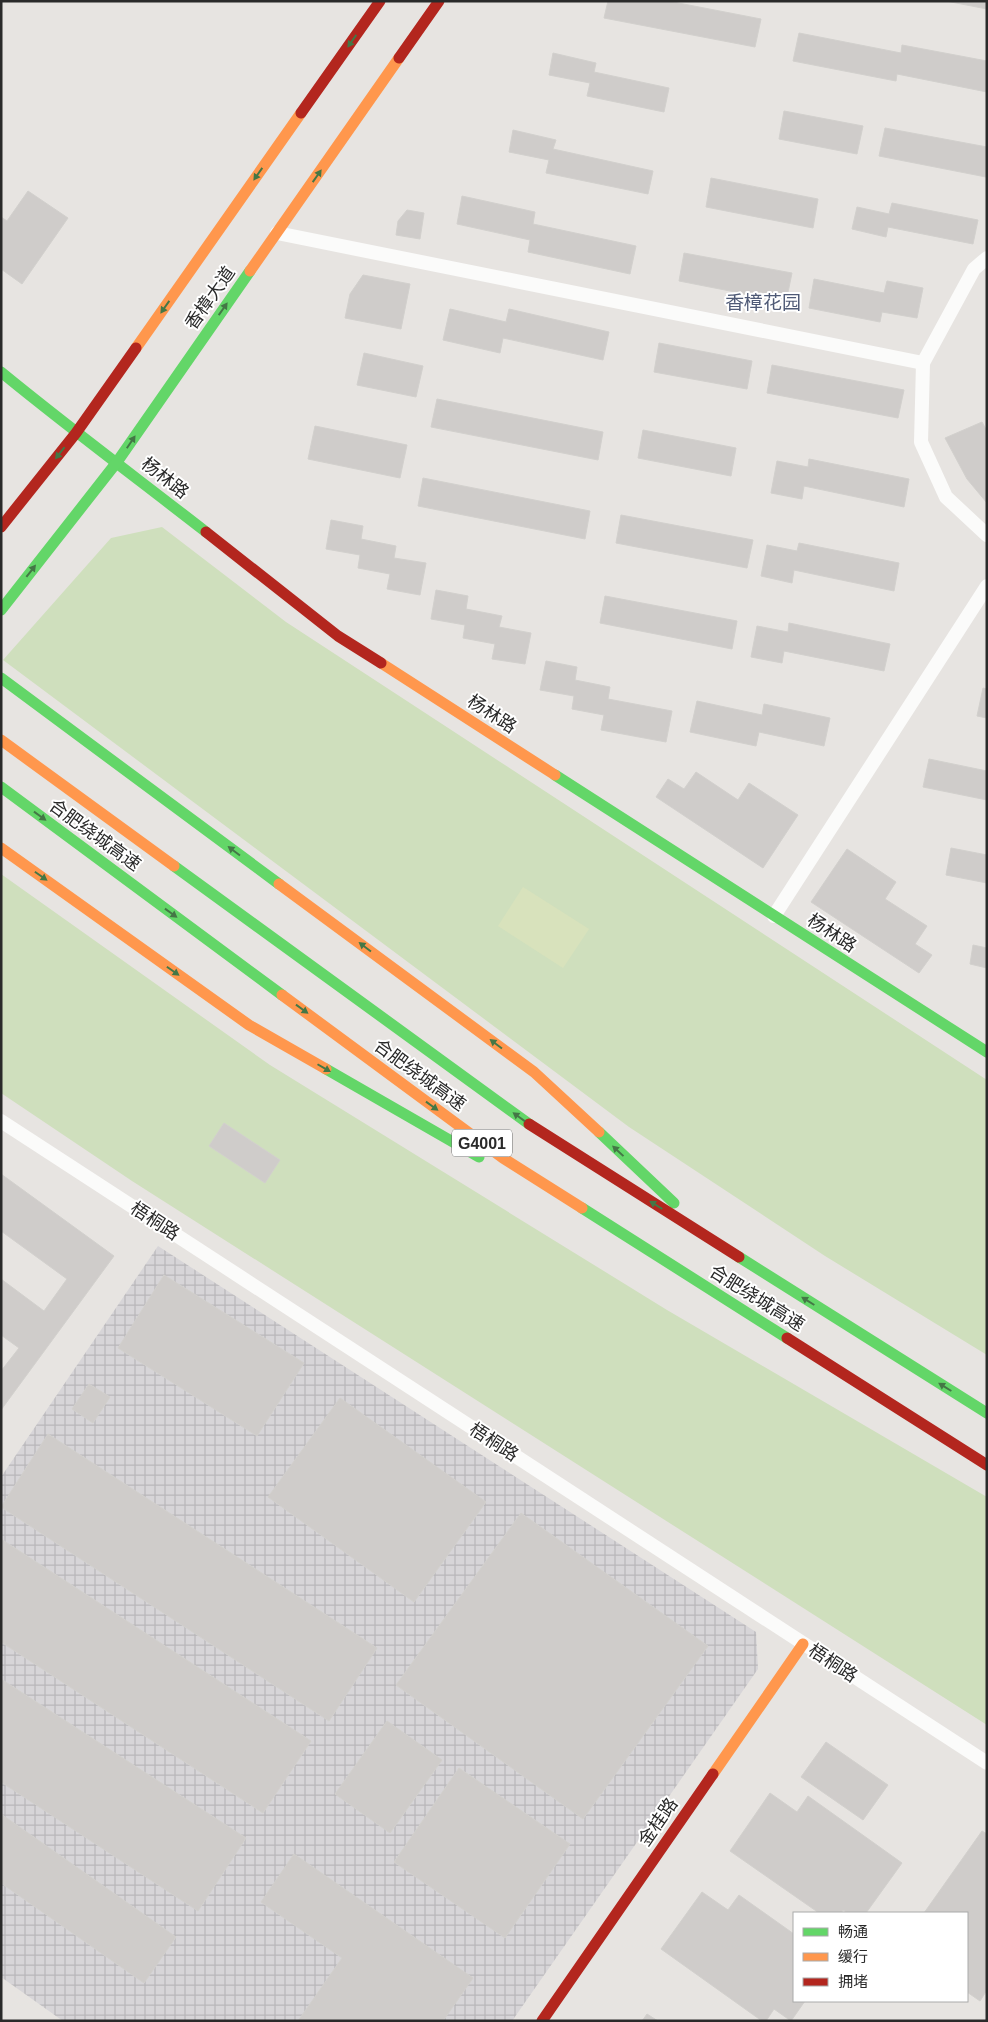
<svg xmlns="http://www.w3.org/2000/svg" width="988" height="2022" font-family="Arial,'Noto Sans SC',sans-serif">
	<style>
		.industrial { fill: url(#industrial-grid) }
		.grass { fill: #cfdfbd }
		.pitch { fill: #d8e2bc }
		.building { fill: #cfccca; stroke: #d2d0cd }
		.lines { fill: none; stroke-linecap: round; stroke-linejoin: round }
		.street { stroke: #fbfbfa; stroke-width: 14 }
		.fast { stroke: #63d668; stroke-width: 11 }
		.slow { stroke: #ff974d; stroke-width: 11 }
		.jam { stroke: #b3261e; stroke-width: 11 }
		.oneway { fill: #447746 }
		.labels { text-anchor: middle; stroke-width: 4; stroke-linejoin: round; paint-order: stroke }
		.shield { fill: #fff; stroke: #6a6a6a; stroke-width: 1 }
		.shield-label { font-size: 16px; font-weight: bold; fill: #2a2a2a }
		.street-label { font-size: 18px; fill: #2a2a2a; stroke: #fff }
		.neighbourhood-label { font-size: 19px; fill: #4f5a76; stroke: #fff }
	</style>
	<defs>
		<pattern id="industrial-grid" width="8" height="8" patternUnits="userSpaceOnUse" patternTransform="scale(1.25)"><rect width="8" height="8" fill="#d7d5d8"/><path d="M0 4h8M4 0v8" fill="none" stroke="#b9b7ba"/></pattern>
	</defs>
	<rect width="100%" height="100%" fill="#e7e4e1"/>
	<path class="industrial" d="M158 1246 756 1632 758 1669 512 2021H63L1 1977V1477Z"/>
	<g class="grass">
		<path d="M162 527 286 622 987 1080V1355L825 1256 629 1127 3 660 111 538Z"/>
		<path d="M1 874 270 1065 667 1310 987 1497V1725L132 1181 1 1093Z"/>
	</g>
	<path class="pitch" d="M523 887 589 929 563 968 498 926Z"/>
	<g class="building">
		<path d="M608 1H668L761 19 755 47 604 18Z"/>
		<path d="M946 1H987V9Z"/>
		<path d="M799 33 901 53 902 45 987 61V92L897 74 896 81 793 61Z"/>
		<path d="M553 53 596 63 594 72 669 88 664 112 587 96 590 83 549 75Z"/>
		<path d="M784 111 863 126 857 154 779 139Z"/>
		<path d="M885 128 987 147 986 177 879 156Z"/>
		<path d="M513 130 556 140 553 149 653 171 648 194 546 173 549 160 509 152Z"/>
		<path d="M711 178 818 199 813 228 706 207Z"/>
		<path d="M28 191 68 218 22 284 1 269V217L7 221Z"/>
		<path d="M462 196 535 212 533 224 636 246 630 274 528 252 530 240 457 224Z"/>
		<path d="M892 203 978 220 973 244 888 227 886 237 852 229 857 207 889 214Z"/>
		<path d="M407 210 424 213 420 239 396 235 398 221Z"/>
		<path d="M684 253 792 273 786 302 679 281Z"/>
		<path d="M363 275 410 284 401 329 345 318 350 294Z"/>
		<path d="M814 279 884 293 887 281 923 288 917 318 882 312 880 322 809 308Z"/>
		<path d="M450 309 506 322 509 309 609 332 603 360 503 338 500 353 443 340Z"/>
		<path d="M659 343 752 361 747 389 654 372Z"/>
		<path d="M364 353 423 366 416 397 357 385Z"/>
		<path d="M772 365 904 390 898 418 767 393Z"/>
		<path d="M437 399 603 432 598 460 431 427Z"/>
		<path d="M982 422 987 431V503L967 479 945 438Z"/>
		<path d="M315 426 407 445 400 478 308 459Z"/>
		<path d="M643 430 736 448 731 476 638 458Z"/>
		<path d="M809 459 909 479 904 507 804 486 802 499 771 493 777 461 808 467Z"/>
		<path d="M423 478 590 511 585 539 418 506Z"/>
		<path d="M621 515 753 540 747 568 616 543Z"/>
		<path d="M331 520 363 526 361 539 396 546 394 558 426 563 420 595 387 589 390 574 358 568 360 555 326 549Z"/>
		<path d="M799 543 899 563 894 591 794 570 792 583 761 576 767 545 797 551Z"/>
		<path d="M436 590 468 596 466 609 502 616 499 627 531 633 525 664 492 659 495 644 463 638 465 625 431 619Z"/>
		<path d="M605 596 737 621 732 649 600 623Z"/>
		<path d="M789 623 890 644 884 671 784 651 782 663 751 657 757 626 788 632Z"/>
		<path d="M546 661 577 667 575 680 610 687 608 699 672 711 666 742 601 730 604 715 572 709 574 696 540 690Z"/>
		<path d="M983 688 987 689V718L977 716Z"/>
		<path d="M697 701 762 715 764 704 830 718 824 746 759 732 756 746 690 732Z"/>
		<path d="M929 759 987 771V800L923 787Z"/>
		<path d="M696 772 738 800 749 783 798 815 763 868 656 797 668 779 684 789Z"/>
		<path d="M951 848 987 855V883L946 875Z"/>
		<path d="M847 849 896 882 885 899 927 926 915 944 932 955 919 973 811 902Z"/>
		<path d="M973 945 987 948V968L970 964Z"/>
		<path d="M224 1123 280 1160 265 1183 209 1146Z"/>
		<path d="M1 1174 114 1256 1 1410V1371L19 1348 1 1335V1279L44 1311 67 1279 1 1231Z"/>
		<path d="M164 1275 304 1363 257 1436 118 1348Z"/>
		<path d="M89 1384 110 1397 93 1423 72 1409Z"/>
		<path d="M340 1398 486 1502 414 1602 268 1497Z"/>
		<path d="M48 1434 377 1648 329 1721 1 1507Z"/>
		<path d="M521 1513 708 1646 583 1819 396 1685Z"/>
		<path d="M1 1539 311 1741 263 1813 1 1642Z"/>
		<path d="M1 1679 246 1838 198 1911 1 1782Z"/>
		<path d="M387 1721 442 1760 390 1833 335 1794Z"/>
		<path d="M826 1742 888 1785 863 1820 801 1777Z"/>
		<path d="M459 1768 570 1844 505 1938 394 1862Z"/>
		<path d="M770 1793 797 1812 808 1796 902 1863 866 1913H848L843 1910 841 1913H819L730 1851Z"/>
		<path d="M1 1814 176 1937 144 1983 1 1883Z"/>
		<path d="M982 1831 987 1834V1990L980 2001 967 1992V1913H924Z"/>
		<path d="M294 1854 473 1978 443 2021H298L342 1958 261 1902Z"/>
		<path d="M702 1892 728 1910 739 1895 794 1934V2001H805L791 2021 774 2009 766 2021H762L661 1949Z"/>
		<path d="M647 2014 658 2021H642Z"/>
	</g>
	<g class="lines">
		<g class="street">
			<path d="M277 233 923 363"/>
			<path d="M987 258 974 269 923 363 921 442 946 497 987 535"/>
			<path d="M774 916 987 586"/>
			<path d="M1 1121 987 1763"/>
		</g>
		<g class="fast">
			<path d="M1 372C68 427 138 479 206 532"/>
			<path d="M1 610 117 462 250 271"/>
			<path d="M1 678 279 884"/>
			<path d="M555 775 987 1052"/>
			<path d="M1 787 282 995"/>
			<path d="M174 866 529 1124"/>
			<path d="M326 1069 479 1157"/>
			<path d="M599 1132 674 1203"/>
			<path d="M582 1208 787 1338"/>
			<path d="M739 1257 987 1413"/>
		</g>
		<g class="slow">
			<path d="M250 271 399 58"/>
			<path d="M136 348 301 113"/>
			<path d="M381 663 555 775"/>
			<path d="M1 740 174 866"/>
			<path d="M1 848 249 1025 326 1069"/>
			<path d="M279 884 534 1072 599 1132"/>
			<path d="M282 995 503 1158 582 1208"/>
			<path d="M713 1774 803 1644"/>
		</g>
		<g class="jam">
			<path d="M399 58 439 1"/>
			<path d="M301 113 380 1"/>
			<path d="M1 527 76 433 136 348"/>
			<path d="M206 532 338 636 381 663"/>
			<path d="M529 1124 739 1257"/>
			<path d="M787 1338 987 1465"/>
			<path d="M542 2021 713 1774"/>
		</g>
	</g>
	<defs><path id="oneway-solid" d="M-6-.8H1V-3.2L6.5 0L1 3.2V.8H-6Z" transform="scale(1.25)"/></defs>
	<g class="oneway">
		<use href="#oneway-solid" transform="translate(352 41) rotate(125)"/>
		<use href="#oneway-solid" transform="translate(258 174) rotate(125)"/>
		<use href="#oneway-solid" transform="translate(317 176) rotate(-55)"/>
		<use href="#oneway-solid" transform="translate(165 307) rotate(125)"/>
		<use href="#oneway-solid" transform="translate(223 309) rotate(-55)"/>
		<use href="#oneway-solid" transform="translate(131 442) rotate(-56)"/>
		<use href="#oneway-solid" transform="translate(60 453) rotate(128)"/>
		<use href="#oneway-solid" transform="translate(31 571) rotate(-52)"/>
		<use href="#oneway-solid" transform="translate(40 816) rotate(36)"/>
		<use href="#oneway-solid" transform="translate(234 851) rotate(-143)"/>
		<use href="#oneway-solid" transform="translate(41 876) rotate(35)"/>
		<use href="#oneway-solid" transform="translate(171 913) rotate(36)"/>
		<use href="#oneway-solid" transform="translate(365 947) rotate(-143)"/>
		<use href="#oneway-solid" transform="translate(173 971) rotate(35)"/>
		<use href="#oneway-solid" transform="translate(302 1009) rotate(36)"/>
		<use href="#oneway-solid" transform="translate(496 1044) rotate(-143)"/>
		<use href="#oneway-solid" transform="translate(324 1068) rotate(30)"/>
		<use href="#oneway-solid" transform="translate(432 1106) rotate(36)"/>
		<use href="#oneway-solid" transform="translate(519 1117) rotate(-144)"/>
		<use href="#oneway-solid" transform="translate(618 1151) rotate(-137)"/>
		<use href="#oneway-solid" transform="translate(656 1205) rotate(-148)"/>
		<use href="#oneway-solid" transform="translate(808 1301) rotate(-148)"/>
		<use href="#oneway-solid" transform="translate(945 1387) rotate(-148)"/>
	</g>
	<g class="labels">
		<rect class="shield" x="452" y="1129.5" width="60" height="27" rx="4"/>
		<g class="shield-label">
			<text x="482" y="1149">G4001</text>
		</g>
		<g class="street-label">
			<text transform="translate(210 298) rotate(-55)" y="6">香樟大道</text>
			<text transform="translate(165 478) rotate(38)" y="6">杨林路</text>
			<text transform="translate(492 714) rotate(33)" y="6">杨林路</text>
			<text transform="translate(95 835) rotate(36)" y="6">合肥绕城高速</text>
			<text transform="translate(832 933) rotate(33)" y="6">杨林路</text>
			<text transform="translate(420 1075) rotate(36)" y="6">合肥绕城高速</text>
			<text transform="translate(155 1221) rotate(33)" y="6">梧桐路</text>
			<text transform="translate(757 1298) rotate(32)" y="6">合肥绕城高速</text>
			<text transform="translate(494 1442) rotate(33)" y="6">梧桐路</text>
			<text transform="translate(833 1663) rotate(33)" y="6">梧桐路</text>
			<text transform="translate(658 1822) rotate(-55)" y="6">金桂路</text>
		</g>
		<g class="neighbourhood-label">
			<text x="763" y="309">香樟花园</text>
		</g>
	</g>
	<rect width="988" height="2022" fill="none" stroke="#2a2a2a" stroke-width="5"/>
	<rect x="793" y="1912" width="175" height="90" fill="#ffffff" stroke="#aaaaaa"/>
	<rect x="803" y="1928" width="25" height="8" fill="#63d668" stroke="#aaaaaa"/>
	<text x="838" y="1937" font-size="15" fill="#2a2a2a">畅通</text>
	<rect x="803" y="1953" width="25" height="8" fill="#ff974d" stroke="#aaaaaa"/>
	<text x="838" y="1962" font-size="15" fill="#2a2a2a">缓行</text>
	<rect x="803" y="1978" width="25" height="8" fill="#b3261e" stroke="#aaaaaa"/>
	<text x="838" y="1987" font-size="15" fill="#2a2a2a">拥堵</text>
</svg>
